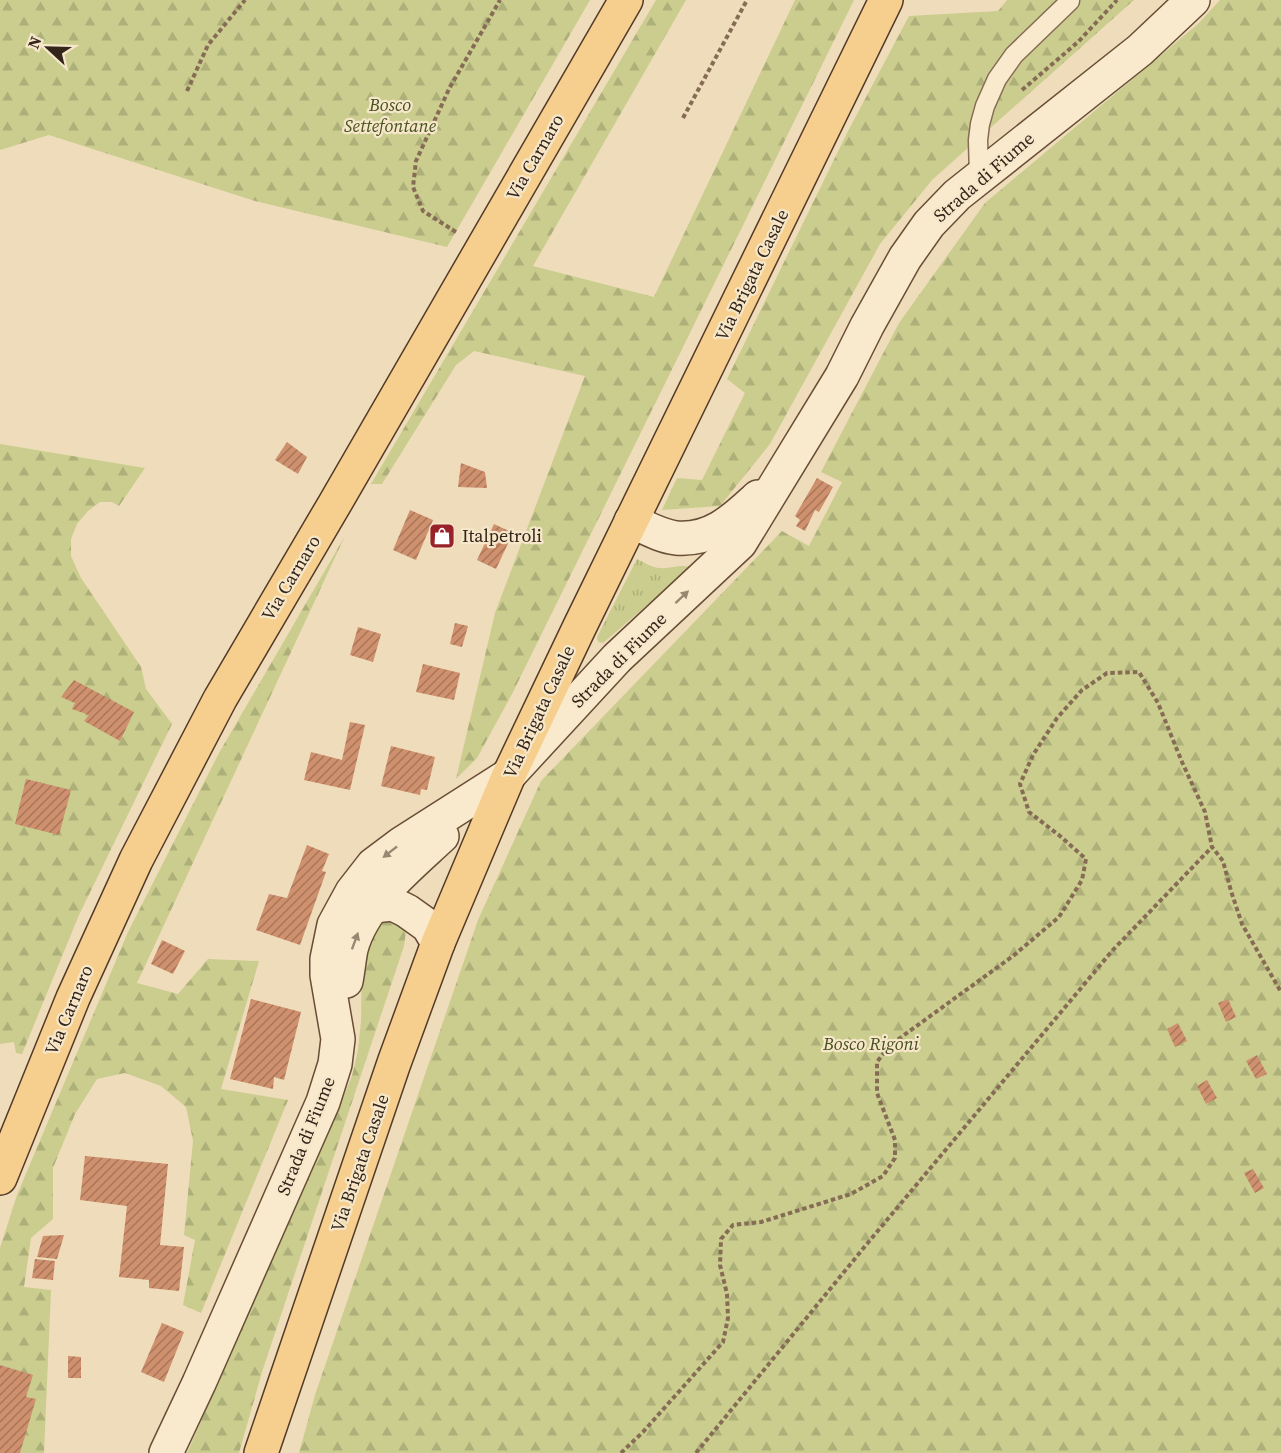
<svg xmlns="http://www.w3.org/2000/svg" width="1281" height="1453" font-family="'Source Serif 4',serif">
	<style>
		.grass { fill: url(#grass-tufts) }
		.forest { fill: url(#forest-firs) }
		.building { fill: url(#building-hatch) }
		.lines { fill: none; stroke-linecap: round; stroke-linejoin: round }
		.service-casing { stroke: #866c54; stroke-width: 21 }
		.secondary-casing { stroke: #684d37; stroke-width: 36 }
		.primary-casing { stroke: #533a29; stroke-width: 36 }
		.path { stroke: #866c54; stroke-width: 4; stroke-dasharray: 4.5 3; stroke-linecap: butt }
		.service { stroke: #faeacd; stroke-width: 18 }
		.secondary { stroke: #faeacd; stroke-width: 33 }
		.primary { stroke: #f6cf8e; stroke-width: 33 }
		.oneway { fill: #978874 }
		.labels { text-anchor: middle; stroke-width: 4.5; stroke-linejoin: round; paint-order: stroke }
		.park-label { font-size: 18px; font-style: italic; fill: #48521f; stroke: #f6e7ca }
		.street-label { font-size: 18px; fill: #34251a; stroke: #f6e7ca }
		.poi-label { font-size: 18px; fill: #34251a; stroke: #f6e7ca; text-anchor: start }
	</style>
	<defs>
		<pattern id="grass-tufts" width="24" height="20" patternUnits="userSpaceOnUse" patternTransform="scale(1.5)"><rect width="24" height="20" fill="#cacd8e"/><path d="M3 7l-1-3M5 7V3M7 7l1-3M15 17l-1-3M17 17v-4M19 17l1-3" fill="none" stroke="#aeb07a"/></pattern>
		<pattern id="forest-firs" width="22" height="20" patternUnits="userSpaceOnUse" patternTransform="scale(1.5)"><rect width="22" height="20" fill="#cacd8e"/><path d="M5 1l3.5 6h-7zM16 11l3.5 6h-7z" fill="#aeb07a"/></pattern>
		<pattern id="building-hatch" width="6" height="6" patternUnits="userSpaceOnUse" patternTransform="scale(1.5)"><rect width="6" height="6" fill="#cf906e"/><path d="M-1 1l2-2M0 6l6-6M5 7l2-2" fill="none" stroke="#a9755a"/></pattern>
	</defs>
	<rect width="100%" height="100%" fill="#efdcba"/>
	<path class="grass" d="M637 559C644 562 652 568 660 568 671 569 680 564 690 567L688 570 603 643 598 642 597 637Z"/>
	<g class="forest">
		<path d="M0 0H590L447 247 255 201 49 135 0 150Z"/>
		<path d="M656 0H686L533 266 654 297 795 0H854L512 694 477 758 456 779 495 613 585 376 474 351 456 365 382 484H371Z"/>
		<path d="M1007 0H1134L932 180 880 244 770 444 720 506 662 510 677 478 702 480 745 393 727 379 847 133 909 16 998 11Z"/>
		<path d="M1220 0H1281V1453H299L315 1395 478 920 541 781 782 531 809 546 842 482 821 472 899 323 985 203 1198 24Z"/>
		<path d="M0 444 145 468 119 506 112 502H100L88 511 77 524 71 539V556L81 578 141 667 146 689 172 724 79 915 22 1054 16 1053 14 1042 0 1044Z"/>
		<path d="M345 536 137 983 178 994 208 959 259 961 221 1089 288 1100 201 1313 183 1305 195 1240 184 1235 193 1141 186 1107 161 1086 125 1073 97 1079 75 1114 53 1168V1219L31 1238 24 1287 51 1290 44 1453H0V1248L17 1195 128 932 219 753Z"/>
		<path d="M379 916 402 920 406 931 404 946 262 1372 239 1453H187L332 1124 352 1076 358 1050 361 1021 362 948Z"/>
	</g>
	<g class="building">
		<path d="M287 442 307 457 298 474 275 460Z"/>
		<path d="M461 463 485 472 487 488 458 487Z"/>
		<path d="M817 478 833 487 819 512 815 510 805 531 796 526 800 520 795 516Z"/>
		<path d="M410 510 433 520 416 560 393 550Z"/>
		<path d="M494 524 513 533 496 569 477 560Z"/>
		<path d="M455 623 468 626 462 647 450 644Z"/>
		<path d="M358 627 381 634 373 662 350 655Z"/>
		<path d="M423 664 460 673 454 700 416 692Z"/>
		<path d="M74 680 134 712 120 741 84 721 89 715 72 709 75 703 61 697Z"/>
		<path d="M350 722 365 725 350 790 304 780 311 752 342 760Z"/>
		<path d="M391 746 435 757 427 790 421 789 420 795 381 786Z"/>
		<path d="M26 779 71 790 59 835 15 824Z"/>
		<path d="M307 845 329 854 322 871 326 872 300 945 256 930 269 894 287 898Z"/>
		<path d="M162 940 185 951 173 974 151 964Z"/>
		<path d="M251 999 301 1012 284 1080 274 1077 273 1089 230 1079Z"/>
		<path d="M1228 999 1236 1017 1226 1022 1218 1003Z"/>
		<path d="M1178 1023 1187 1041 1175 1047 1167 1029Z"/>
		<path d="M1257 1055 1267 1074 1256 1079 1246 1061Z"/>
		<path d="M1207 1080 1217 1098 1206 1104 1197 1086Z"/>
		<path d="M85 1156 168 1164 160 1245 184 1247 179 1291 149 1288V1280L119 1277 127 1206 80 1200Z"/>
		<path d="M1253 1169 1264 1188 1255 1193 1244 1173Z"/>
		<path d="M64 1235 57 1259 37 1257 43 1236Z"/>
		<path d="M35 1259 55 1261 53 1280 32 1278Z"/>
		<path d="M162 1323 184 1332 164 1382 141 1372Z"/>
		<path d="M68 1356 81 1357V1378H68Z"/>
		<path d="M0 1365 33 1375 26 1397 36 1399 20 1453H0Z"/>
	</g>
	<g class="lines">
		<defs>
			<path id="service" d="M979 177 978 140 980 124 985 106 997 79 1014 55 1070 1"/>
			<g id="secondary">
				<path d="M631 521C645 527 660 536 676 538 712 541 734 519 758 497"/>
				<path d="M373 906 393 904 407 911 428 926 438 943"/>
				<path d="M346 981C348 971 349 959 351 949 363 903 409 867 442 836"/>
				<path d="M166 1453 199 1383 323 1102 335 1064 338 1039 327 975V959L334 925 352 892 373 865 401 844 509 775 617 658 740 543 842 376 867 326 905 258 929 224 957 195 1140 50 1193 0"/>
			</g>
			<g id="primary">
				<path d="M0 1178 73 998 136 860 220 699 334 505 626 0"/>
				<path d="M261 1453 394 1063 438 943 509 775 580 626 886 0"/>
			</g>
		</defs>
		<use href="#service" class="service-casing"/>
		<use href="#secondary" class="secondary-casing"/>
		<use href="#primary" class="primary-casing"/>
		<g class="path">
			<path d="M1022 90 1078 42 1117 0"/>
			<path d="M187 91 208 45 245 0"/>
			<path d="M683 118 747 0"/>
			<path d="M456 232 423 211 413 187 416 161 449 89 500 0"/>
			<path d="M621 1453 643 1432 723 1342 728 1318 727 1294 720 1265 721 1239 733 1225 761 1222 851 1194 883 1176 895 1158V1140L877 1093V1062L889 1046 1013 956 1059 917 1082 880 1086 859 1060 836 1029 812 1020 784 1033 755 1057 718 1082 690 1107 673 1139 672 1158 703 1182 762 1205 812 1212 847 1223 861 1231 891 1242 924 1281 992"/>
			<path d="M696 1453 871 1239 1112 951 1212 847"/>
		</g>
		<use href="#service" class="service"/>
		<use href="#secondary" class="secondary"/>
		<use href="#primary" class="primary"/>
	</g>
	<defs><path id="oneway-solid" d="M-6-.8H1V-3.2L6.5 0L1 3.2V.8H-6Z" transform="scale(1.5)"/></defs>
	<g class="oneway">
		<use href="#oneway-solid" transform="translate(682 597) rotate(-43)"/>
		<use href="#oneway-solid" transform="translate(390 852) rotate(142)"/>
		<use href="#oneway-solid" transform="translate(355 941) rotate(-70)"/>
	</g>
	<defs>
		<symbol id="shop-square" viewBox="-11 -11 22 22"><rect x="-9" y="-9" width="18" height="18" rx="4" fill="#98222a" stroke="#f6e7ca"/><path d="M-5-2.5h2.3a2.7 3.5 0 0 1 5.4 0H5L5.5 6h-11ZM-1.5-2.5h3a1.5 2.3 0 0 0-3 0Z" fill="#fff"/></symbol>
	</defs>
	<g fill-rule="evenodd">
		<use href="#shop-square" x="427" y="521" width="30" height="30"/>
	</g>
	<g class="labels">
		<g class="park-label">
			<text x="390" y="111">Bosco<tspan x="390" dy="21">Settefontane</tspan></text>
			<text x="871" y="1050">Bosco Rigoni</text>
		</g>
		<g class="street-label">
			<text transform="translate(535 157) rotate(-60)" y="6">Via Carnaro</text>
			<text transform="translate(984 177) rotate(-41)" y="6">Strada di Fiume</text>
			<text transform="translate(752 275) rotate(-64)" y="6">Via Brigata Casale</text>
			<text transform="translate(291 578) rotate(-59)" y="6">Via Carnaro</text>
			<text transform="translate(619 660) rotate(-45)" y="6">Strada di Fiume</text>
			<text transform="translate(539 712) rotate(-65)" y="6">Via Brigata Casale</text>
			<text transform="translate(69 1010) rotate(-67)" y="6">Via Carnaro</text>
			<text transform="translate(306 1136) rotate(-68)" y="6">Strada di Fiume</text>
			<text transform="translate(360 1163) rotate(-71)" y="6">Via Brigata Casale</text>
		</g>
		<g class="poi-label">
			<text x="462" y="542">Italpetroli</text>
		</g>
	</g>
	<g transform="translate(48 48) rotate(292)" stroke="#f6e7ca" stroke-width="4.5" paint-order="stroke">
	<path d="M0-4.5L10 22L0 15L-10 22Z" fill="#34251a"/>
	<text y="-9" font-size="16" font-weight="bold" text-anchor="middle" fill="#34251a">N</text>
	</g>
</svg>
